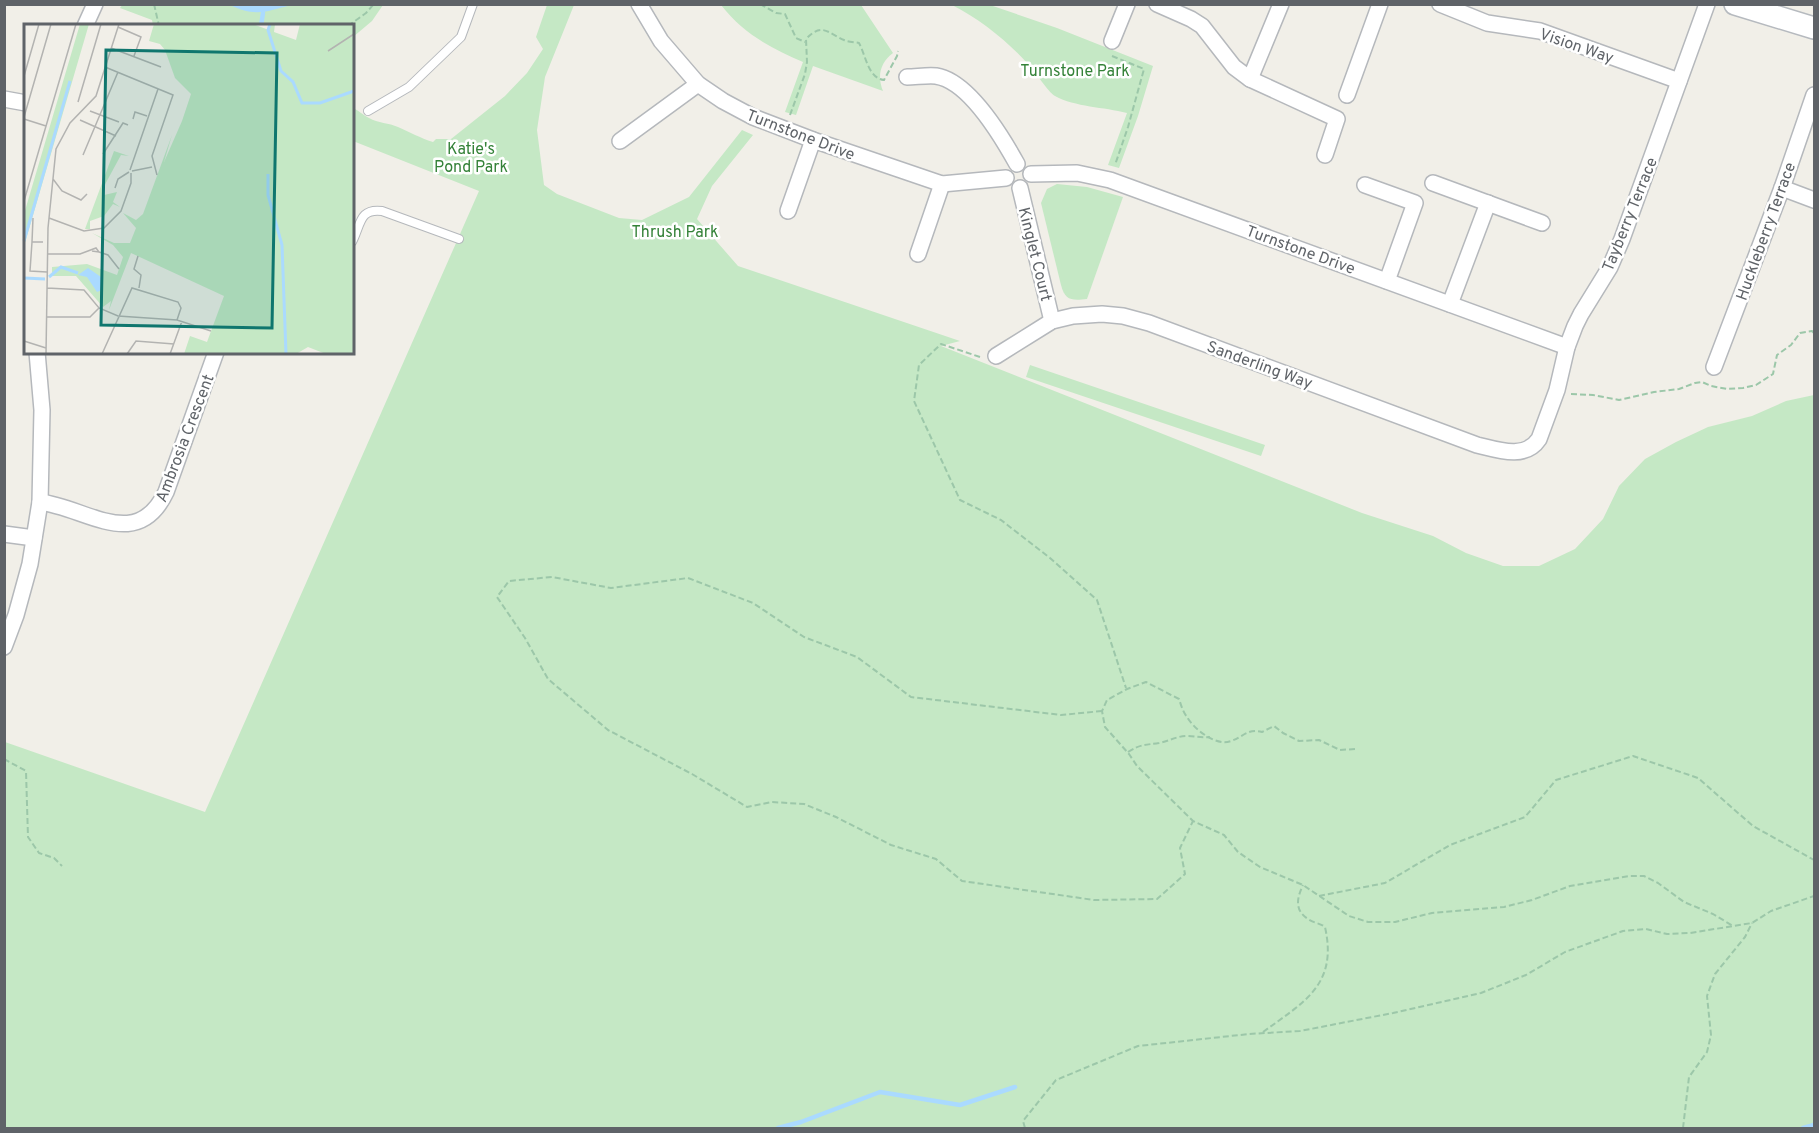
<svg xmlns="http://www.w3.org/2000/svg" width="1819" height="1133" font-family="Overpass,sans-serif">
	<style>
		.green { fill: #c5e8c5 }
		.water { fill: #aadaff }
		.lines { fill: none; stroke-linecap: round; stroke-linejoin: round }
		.stream { stroke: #aadaff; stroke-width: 4.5 }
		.service-casing { stroke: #b5b8bc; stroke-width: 10 }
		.minor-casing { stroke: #b5b8bc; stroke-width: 18 }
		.secondary-casing { stroke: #b6babf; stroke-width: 24 }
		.path { stroke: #9cc7a9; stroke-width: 2; stroke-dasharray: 6 3; stroke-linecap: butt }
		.service { stroke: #fff; stroke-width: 8 }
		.minor { stroke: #fff; stroke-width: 15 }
		.secondary { stroke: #fff; stroke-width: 21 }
		.labels { text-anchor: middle; stroke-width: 5; stroke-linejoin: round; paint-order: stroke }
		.street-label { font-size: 16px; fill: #5f6368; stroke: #fff }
		.park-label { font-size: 16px; fill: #348238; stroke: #fff }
		.inset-river { fill: none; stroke: #aadaff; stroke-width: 3 }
		.inset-road { fill: none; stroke: #b3b3b1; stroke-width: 1.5 }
		.view { fill: #0f766e; fill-opacity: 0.15; stroke: #0f766e; stroke-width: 3 }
		.inset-edge { fill: none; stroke: #5f6368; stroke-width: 3 }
	</style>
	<rect width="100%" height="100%" fill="#f1efe8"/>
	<g class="green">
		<path d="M123 4 383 5 372 21 353 37 352 26 153 25 152 20 120 8Z"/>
		<path d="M547 5H574L545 77 537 130 544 185 557 194 619 218 642 220 689 197 742 130 753 135 712 186 697 219 738 266 960 341 941 346 1362 513 1433 536 1466 553 1503 566H1539L1575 549 1603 519 1619 486 1645 459 1676 442 1708 427 1752 416 1786 401 1814 395V1128H5V742L205 812 479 191 353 141V108C358 110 363 115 369 118 378 123 389 123 398 127 410 132 420 138 433 142L436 139H451L505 96 527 73 543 49 536 37Z"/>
		<path d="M721 5H861L893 53C880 63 877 76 883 91L813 66 796 115 785 112 803 62C770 48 743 33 721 5Z"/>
		<path d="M952 5H990L1057 28 1153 66 1138 116 1119 168 1108 165 1127 113C1104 107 1075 107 1055 96 1047 91 1036 72 1028 64 1007 41 980 19 952 5Z"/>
		<path d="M1057 184 1087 187 1123 197 1087 299C1071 301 1065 300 1061 285L1041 203 1047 189Z"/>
		<path d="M1030 365 1265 445 1261 456 1026 377Z"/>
	</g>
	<path class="water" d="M230 5H291C265 12 256 17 230 5Z"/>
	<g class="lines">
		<g class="stream">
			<path d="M261 26 263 13"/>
			<path d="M778 1128 801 1122 880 1092 960 1105 1015 1087"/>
			<path d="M1803 1128 1814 1125"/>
		</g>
		<defs>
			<g id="service">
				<path d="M368 111 409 87 461 37 473 4"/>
				<path d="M352 242C361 225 359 208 382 211L459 239"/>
			</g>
			<g id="minor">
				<path d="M639 4 661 41 698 84 723 101 753 117 813 140 942 184 1006 178"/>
				<path d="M1157 4 1191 19 1202 26 1234 67 1250 79 1337 119 1325 155"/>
				<path d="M1440 4 1487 23 1540 31 1679 81"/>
				<path d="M85 26 95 4"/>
				<path d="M1112 41 1127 4"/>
				<path d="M907 77C916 77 927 75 936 76 969 81 1002 137 1017 164"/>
				<path d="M1250 79 1281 4"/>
				<path d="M1347 95 1380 4"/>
				<path d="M4 99 26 103"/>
				<path d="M620 141 698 84"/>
				<path d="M1031 174 1077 173 1110 180 1567 347"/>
				<path d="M1433 183 1542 223"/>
				<path d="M1365 185 1415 203 1387 281"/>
				<path d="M1020 188 1052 321"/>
				<path d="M1782 188 1814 200"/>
				<path d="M788 211 813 140"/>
				<path d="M918 254 942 184"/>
				<path d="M1450 304 1488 203"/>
				<path d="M996 356 1052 321 1073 316 1102 314 1123 316 1149 323 1477 445C1498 450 1525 460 1539 439L1557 390 1567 347 1575 326 1581 314 1610 267 1622 239 1707 4"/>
				<path d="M1714 367 1782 188 1814 95"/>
				<path d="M40 502C87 508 137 553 166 492L216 352"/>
				<path d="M4 534 34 538"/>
				<path d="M4 647 16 615 30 564 40 502 42 410 37 352"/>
			</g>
			<path id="secondary" d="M1735 4 1814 28"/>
		</defs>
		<use href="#service" class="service-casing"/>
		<use href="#minor" class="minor-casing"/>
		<use href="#secondary" class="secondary-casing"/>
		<g class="path">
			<path d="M154 4 159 26"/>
			<path d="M760 4 776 13 785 14 796 38 805 42"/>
			<path d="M348 26 366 13 374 4"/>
			<path d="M1112 56 1144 69 1128 127 1115 165"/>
			<path d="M790 115 805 74 807 62 806 39C822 22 828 33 844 40 848 42 854 42 859 43 866 56 868 78 884 80L897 56 898 51"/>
			<path d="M980 357 941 344 919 365 914 401 960 500 1001 520 1050 558 1097 600 1126 688"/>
			<path d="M1571 394 1593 395 1619 400 1654 392 1679 389 1695 383 1702 382 1711 386 1727 389 1743 388 1756 385 1773 374 1777 355 1791 345 1800 333 1812 331 1814 333"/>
			<path d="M1102 711 1061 715 911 697 857 657 804 637 753 603 688 578 611 588 552 577 509 581 497 597 525 638 548 679 608 730 692 774 747 807 772 802 804 804 836 817 891 845 936 859 962 881 1094 900 1157 899 1185 874 1180 848 1193 821"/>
			<path d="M1355 749 1340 750 1319 740 1299 741 1283 733 1274 726 1262 732C1248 728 1243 737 1231 741 1216 747 1194 729 1187 717 1183 712 1181 705 1179 699L1146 682 1127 689 1107 700 1102 711 1105 727 1129 754 1137 766 1193 821 1224 835 1238 852 1260 867 1303 885 1349 916 1368 922H1395L1432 913 1504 907 1532 900 1570 886 1629 876H1644L1658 883 1684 902 1713 914 1733 926"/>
			<path d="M1128 752C1140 744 1146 745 1159 743 1169 741 1177 736 1187 736 1195 736 1201 738 1210 737"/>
			<path d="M4 759 26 771 28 837 39 853 54 858 62 866"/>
			<path d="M1319 896 1385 883 1450 845 1525 817 1556 780 1633 756 1698 778 1753 826 1814 860"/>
			<path d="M1263 1032C1304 1002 1338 985 1325 927 1320 923 1313 923 1308 919 1294 910 1297 898 1303 885"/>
			<path d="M1025 1128 1023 1121 1056 1080 1138 1046 1249 1034 1300 1031 1393 1013 1481 993 1526 975 1565 952 1623 931 1646 929 1667 934 1690 933 1752 923 1771 911 1814 896"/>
			<path d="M1683 1128 1689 1077 1707 1052 1711 1035 1707 996 1715 974 1745 937 1752 923"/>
		</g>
		<use href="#service" class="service"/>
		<use href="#minor" class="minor"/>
		<use href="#secondary" class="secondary"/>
	</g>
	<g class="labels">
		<g class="street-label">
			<text transform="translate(1577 45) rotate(19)" y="6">Vision Way</text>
			<text transform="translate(801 134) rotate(21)" y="6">Turnstone Drive</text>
			<text transform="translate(1629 214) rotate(-68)" y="6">Tayberry Terrace</text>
			<text transform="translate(1765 231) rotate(-70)" y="6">Huckleberry Terrace</text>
			<text transform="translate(1301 249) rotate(20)" y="6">Turnstone Drive</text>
			<text transform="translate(1036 254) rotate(76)" y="6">Kinglet Court</text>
			<text transform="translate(1260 364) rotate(20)" y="6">Sanderling Way</text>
			<text transform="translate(184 438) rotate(-69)" y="6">Ambrosia Crescent</text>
		</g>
		<g class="park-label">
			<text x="1075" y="76">Turnstone Park</text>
			<text x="471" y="154">Katie's<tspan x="471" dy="18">Pond Park</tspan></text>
			<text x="675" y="237">Thrush Park</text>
		</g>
	</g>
	<g transform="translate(24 24)">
		<rect width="330" height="330" fill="#f1efe8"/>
		<path d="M56 0H65L0 222V190ZM130 0H229L245 6 246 0H251L250 8 272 16 276 0H330V330H302L284 323 272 330H160L166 312 183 318 200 272 107 229 85 286 87 277 79 283 52 252H28V243L63 240 93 251 99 233 89 221 68 209 90 219H106L112 204 99 189 112 196 119 190 148 111 140 138 158 97 167 70 151 54 141 26 136 20 125 17ZM90 127 105 132 97 131 78 166 80 171 93 168 89 178 96 183 89 180 80 192 66 197V205H61Z" fill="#c5e8c5"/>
		<path d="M64 244 77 253 78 266 73 268 63 253 54 251Z" fill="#aadaff"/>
		<path class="inset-river" d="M246 0 244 6 257 47 269 58 278 79H296L330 67M244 150V171L258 221 262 330M0 217 46 57M25 253 37 243 54 249M0 254 21 255"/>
		<path class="inset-road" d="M94 3 117 13 110 32M87 24 137 43M304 27 330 10M81 43 149 71 128 132 133 151M0 52 15 0M54 78 77 0M66 87 95 98M0 93 27 0M0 95 22 102M109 95 111 88 123 92M56 96 92 112M79 130 99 99 104 101M59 131 94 48M106 146 134 65M108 147 128 143M29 155 38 167 57 176 63 170M91 164 94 155 105 148M0 177 52 0M9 194 8 218H19M25 194 60 207 80 204 97 187 107 159V149M8 218 6 247 23 248M75 228 84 231 95 245M24 230H56L72 224 75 228 68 227M114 232 110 245 117 251 115 264M23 264 60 266 75 284 94 292 153 296 187 307M23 293H66L75 284M0 317 22 324M22 330 24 204 32 125 46 99 72 72 95 0M78 330 108 264 154 278 157 284 153 296M103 330 112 317 150 320M146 330 158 297"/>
		<path class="view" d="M82 26 253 29 248 304 77 301Z"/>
		<rect width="330" height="330" class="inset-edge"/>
	</g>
	<rect width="1819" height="1133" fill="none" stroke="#5f6368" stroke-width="12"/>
</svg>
